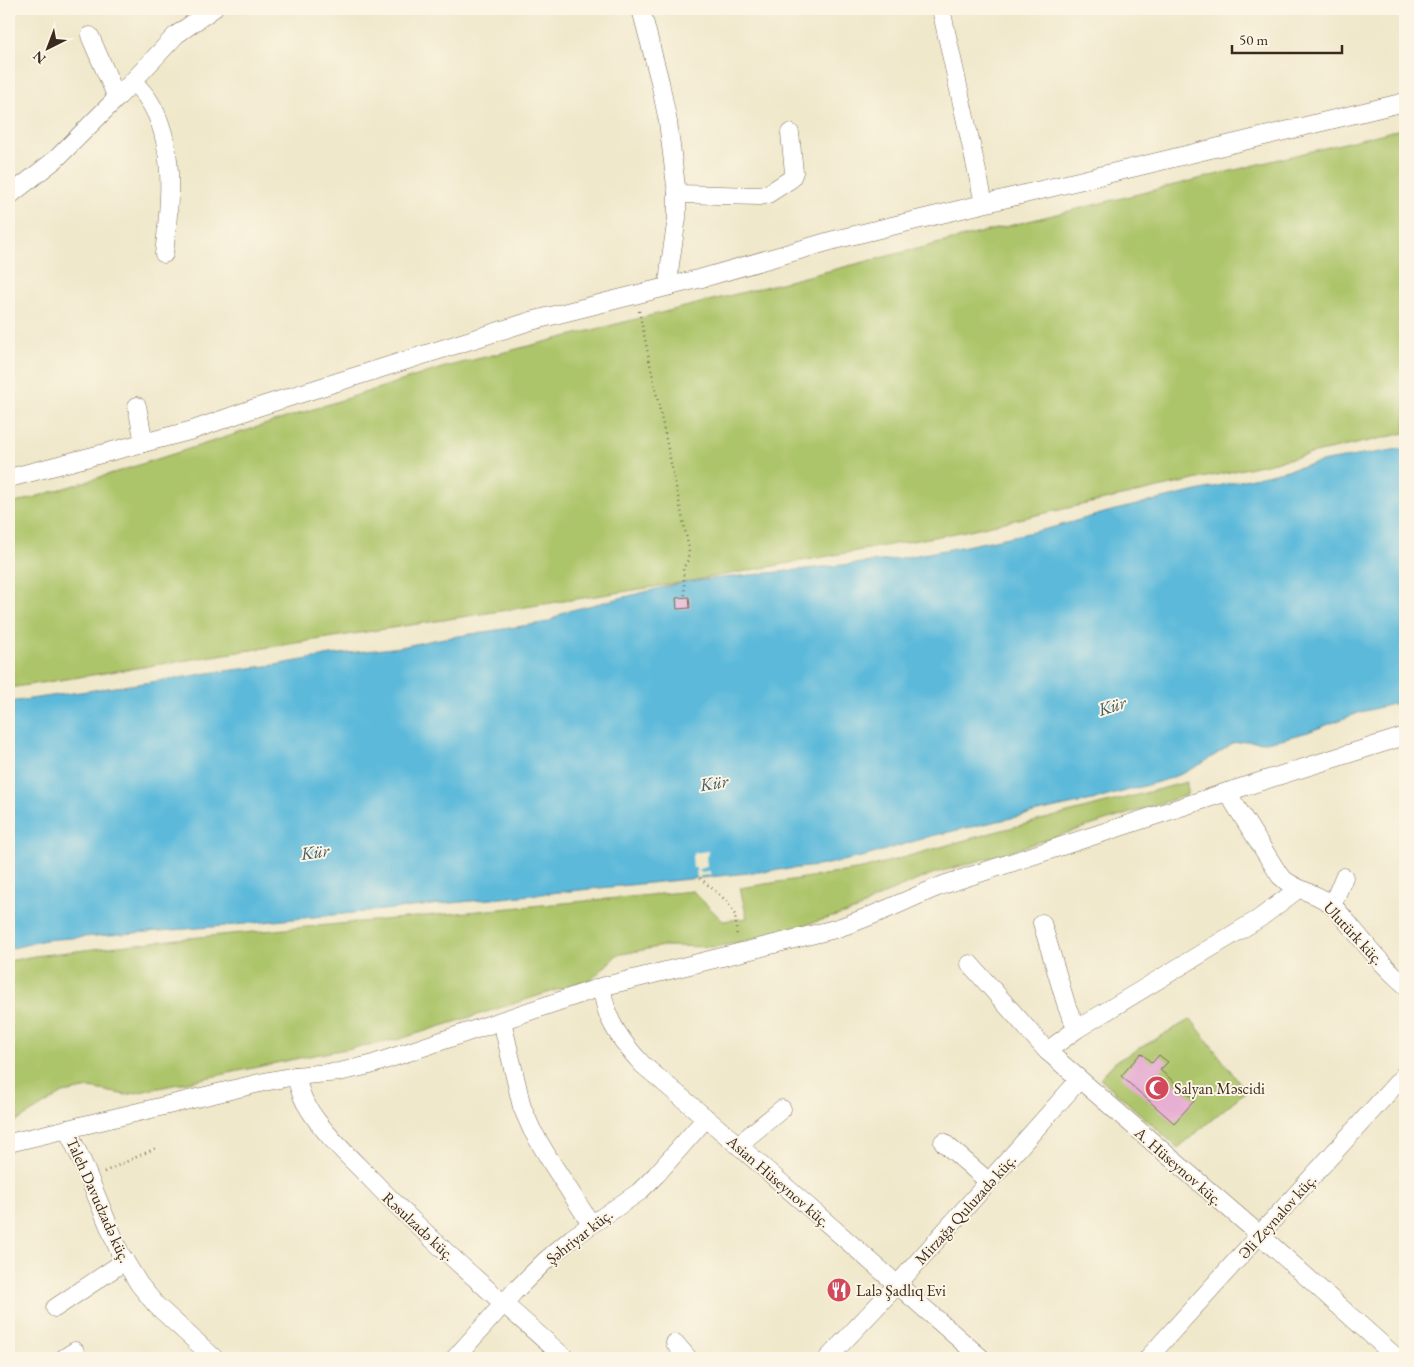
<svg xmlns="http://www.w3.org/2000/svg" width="1414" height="1367" font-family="'EB Garamond',serif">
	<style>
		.green { fill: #adc56a; stroke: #747844 }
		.water { fill: #5cb9da; stroke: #4c727c }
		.pier { fill: #f0e8cb }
		.building { fill: #e6abd1 }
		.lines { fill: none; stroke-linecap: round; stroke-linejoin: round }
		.minor-casing { stroke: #7a6c5b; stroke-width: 19 }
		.path { stroke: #7a6c5b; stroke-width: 2.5; stroke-dasharray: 1 4; stroke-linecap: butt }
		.minor { stroke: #fff; stroke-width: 18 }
		.labels { text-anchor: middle; stroke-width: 4; stroke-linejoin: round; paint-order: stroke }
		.street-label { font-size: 16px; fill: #3b2a1e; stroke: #fcf5e5 }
		.poi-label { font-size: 16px; fill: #3b2a1e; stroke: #fcf5e5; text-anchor: start }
		.water-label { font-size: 18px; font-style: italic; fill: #475c60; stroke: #fcf5e5 }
	</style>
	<rect width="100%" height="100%" fill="#fcf5e5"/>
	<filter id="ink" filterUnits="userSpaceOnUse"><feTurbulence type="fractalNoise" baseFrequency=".02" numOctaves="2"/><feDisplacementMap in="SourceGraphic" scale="10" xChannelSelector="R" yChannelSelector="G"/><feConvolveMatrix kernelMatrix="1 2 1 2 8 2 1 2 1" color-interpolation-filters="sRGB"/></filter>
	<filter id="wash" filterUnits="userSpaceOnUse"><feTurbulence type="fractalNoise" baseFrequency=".0096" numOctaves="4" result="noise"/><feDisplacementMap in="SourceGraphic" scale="20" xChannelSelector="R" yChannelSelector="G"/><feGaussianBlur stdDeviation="1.12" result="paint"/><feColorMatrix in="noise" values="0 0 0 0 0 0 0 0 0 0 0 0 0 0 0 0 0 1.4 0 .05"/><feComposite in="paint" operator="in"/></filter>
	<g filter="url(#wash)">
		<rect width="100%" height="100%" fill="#f0e8cb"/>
		<g class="green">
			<path d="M1405 128V433L956 533 685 582 9 688V505L123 470 445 367 972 235Z"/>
			<path d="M1187 782V795L985 859 932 874 884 894 857 910 755 939 715 947 663 946 617 955 592 979 400 1039 309 1056 126 1095 90 1088 63 1093 9 1126V961L34 956 178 939 693 891 723 921 747 918 740 888 862 869 987 834Z"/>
			<path d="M1191 1019 1246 1091 1178 1148 1100 1078 1115 1062Z"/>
		</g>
		<path class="water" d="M1405 448V701L1361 712 1308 732 1281 739 1266 742 1246 741 1234 743 1201 764 1186 772 1165 780 1101 798 931 836 866 856 818 866 224 926 45 940 9 949V702L179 678 208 673 275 665 331 655 401 647 433 640 548 622 564 612 685 582 890 560 961 547 1047 529 1115 510 1326 461Z"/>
		<path class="pier" d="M708 851V855L706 856 707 867 699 869V872L710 871V875L700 876V878H697L696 868H693L692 855H694V853Z"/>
		<g id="blocks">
			<g class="building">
				<path d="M689 597 690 608 677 609 676 598Z"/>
				<path d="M1141 1053 1152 1063 1159 1055 1168 1062 1160 1070 1195 1100 1174 1123 1121 1076Z"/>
			</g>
		</g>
	</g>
	<g filter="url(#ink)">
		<use href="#blocks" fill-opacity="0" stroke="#7a6c5b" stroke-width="1"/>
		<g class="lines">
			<defs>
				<g id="minor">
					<path d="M641 9 660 82 668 122 677 194V218L670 264 669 277 671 286"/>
					<path d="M941 9 984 203"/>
					<path d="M90 36 117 98"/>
					<path d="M133 81C138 87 144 93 148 99 177 143 170 205 164 254"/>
					<path d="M677 194 760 196 768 194 791 179 794 172 790 133"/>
					<path d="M9 196 56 159 117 98 176 35 213 9"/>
					<path d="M137 406 144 443"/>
					<path d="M9 478 193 430 255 408 531 321 706 277 834 240 1405 102"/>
					<path d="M1227 792 1280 876C1296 892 1318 892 1333 906 1342 915 1350 926 1358 935 1372 953 1388 970 1405 985"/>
					<path d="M1332 906 1344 877"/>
					<path d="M1042 923 1067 1007 1077 1029"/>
					<path d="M970 964 1047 1051 1260 1235 1397 1358"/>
					<path d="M601 987C603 996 605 1005 608 1014 615 1033 629 1050 643 1065L738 1145 981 1358"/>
					<path d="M502 1021 522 1107 532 1130 551 1162 591 1224"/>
					<path d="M1047 1051 1077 1029 1260 918 1298 889"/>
					<path d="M295 1076C299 1085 301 1096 306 1104 319 1128 347 1155 366 1174 428 1239 498 1298 565 1358"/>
					<path d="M67 1129 82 1161 120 1253 139 1284 156 1305 214 1358"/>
					<path d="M943 1142 989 1182"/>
					<path d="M9 1143 264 1082 295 1076 339 1072 370 1065 601 987 831 930C869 919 905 900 943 885L1227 792 1405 736"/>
					<path d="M738 1145 782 1109"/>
					<path d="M55 1308 125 1261"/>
					<path d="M675 1343 688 1358"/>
					<path d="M64 1358 75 1351"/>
					<path d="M455 1358 514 1292 545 1261 572 1238 639 1192 656 1175 706 1118"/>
					<path d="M828 1358 897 1285 1079 1080"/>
					<path d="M1148 1358 1405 1074"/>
				</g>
			</defs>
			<use href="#minor" class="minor-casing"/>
			<g class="path">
				<path d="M639 311 689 549 688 560 683 568 685 597"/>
				<path d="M700 878 729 903 735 915 737 937"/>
				<path d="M104 1172 156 1148"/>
			</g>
			<use href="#minor" class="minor"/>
		</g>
	</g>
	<defs>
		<symbol id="mosque-disc" viewBox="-11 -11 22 22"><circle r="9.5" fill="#d1495b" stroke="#fcf5e5"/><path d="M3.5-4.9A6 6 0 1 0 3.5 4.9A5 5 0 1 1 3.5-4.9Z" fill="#fff"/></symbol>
		<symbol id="restaurant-disc" viewBox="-11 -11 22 22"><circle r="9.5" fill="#d1495b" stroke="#fcf5e5"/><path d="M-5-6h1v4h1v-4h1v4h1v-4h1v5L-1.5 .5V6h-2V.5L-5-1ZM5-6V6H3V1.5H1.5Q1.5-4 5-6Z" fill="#fff"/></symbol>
	</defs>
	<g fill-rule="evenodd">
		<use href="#mosque-disc" x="1143" y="1074" width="28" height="28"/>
		<use href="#restaurant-disc" x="825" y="1276" width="28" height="28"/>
	</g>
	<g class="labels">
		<g class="street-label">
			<text transform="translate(1354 933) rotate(47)" y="6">Ulutürk küç.</text>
			<text transform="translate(1179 1166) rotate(41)" y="6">A. Hüseynov küç.</text>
			<text transform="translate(779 1181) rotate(41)" y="6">Asian Hüseynov küç.</text>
			<text transform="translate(99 1200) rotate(66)" y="6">Taleh Davudzadə küç.</text>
			<text transform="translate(965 1209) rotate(-48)" y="6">Mirzağa Quluzadə küç.</text>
			<text transform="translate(1277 1216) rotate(-48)" y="6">Əli Zeynalov küç.</text>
			<text transform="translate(419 1226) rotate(43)" y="6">Rəsulzadə küç.</text>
			<text transform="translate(579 1236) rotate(-38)" y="6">Şəhriyar küç.</text>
		</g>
		<g class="poi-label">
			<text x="1174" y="1094">Salyan Məscidi</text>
			<text x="856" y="1296">Lalə Şadlıq Evi</text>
		</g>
		<g class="water-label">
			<text transform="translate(1112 706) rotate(-18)" y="6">Kür</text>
			<text transform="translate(714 783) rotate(-10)" y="6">Kür</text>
			<text transform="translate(315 852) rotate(-8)" y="6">Kür</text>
		</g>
	</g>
	<rect width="1414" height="1367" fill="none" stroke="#fcf5e5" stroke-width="30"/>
	<g transform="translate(48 48) rotate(222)" stroke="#fcf5e5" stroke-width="4" paint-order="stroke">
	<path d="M0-4L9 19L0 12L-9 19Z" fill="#3b2a1e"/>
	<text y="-8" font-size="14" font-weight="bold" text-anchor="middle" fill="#3b2a1e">N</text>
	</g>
	<path d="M1232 45v8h110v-8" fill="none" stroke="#3b2a1e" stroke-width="2.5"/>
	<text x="1239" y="45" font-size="15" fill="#3b2a1e" stroke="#fcf5e5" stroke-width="4" paint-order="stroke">50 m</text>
</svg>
